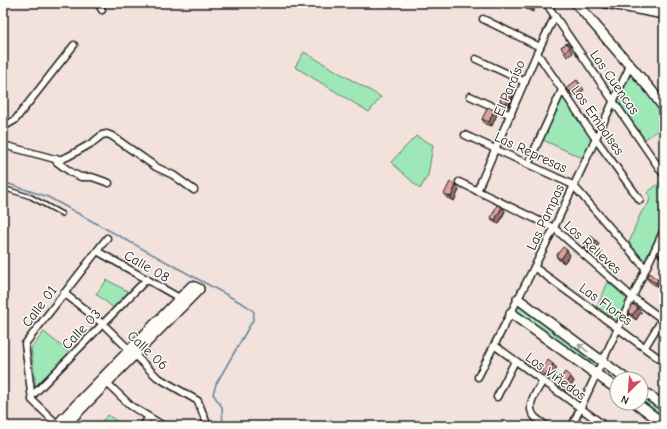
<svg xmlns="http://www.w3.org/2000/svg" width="667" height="429" font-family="'Comic Neue',sans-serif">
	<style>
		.green { fill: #9ee7b6; stroke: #5d8269 }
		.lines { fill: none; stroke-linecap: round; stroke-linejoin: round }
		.stream { stroke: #63849c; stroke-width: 1.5 }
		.lane-casing { stroke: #1c1c1c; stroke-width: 6 }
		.street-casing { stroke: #1c1c1c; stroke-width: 9 }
		.secondary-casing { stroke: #1c1c1c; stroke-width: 12 }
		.lane { stroke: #fdfcf7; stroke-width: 3 }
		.street { stroke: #fdfcf7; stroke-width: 6 }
		.secondary { stroke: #fdfcf7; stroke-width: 9 }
		.wall { fill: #be8b86; stroke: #1c1c1c }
		.shaded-wall { fill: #9b716d; stroke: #1c1c1c }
		.building { fill: #dda29c; stroke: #1c1c1c }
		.oneway { stroke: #989794 }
		.labels { text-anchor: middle; stroke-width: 3; stroke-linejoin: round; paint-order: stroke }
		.street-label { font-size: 14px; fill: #1c1c1c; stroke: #fdfcf7 }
	</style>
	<rect width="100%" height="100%" fill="#f3e1dc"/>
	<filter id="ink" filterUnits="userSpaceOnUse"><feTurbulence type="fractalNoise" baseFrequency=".025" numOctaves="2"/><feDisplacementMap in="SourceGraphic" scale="8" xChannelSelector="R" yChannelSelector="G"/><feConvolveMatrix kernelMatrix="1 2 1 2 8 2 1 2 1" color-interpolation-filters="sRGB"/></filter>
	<g filter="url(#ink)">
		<g class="green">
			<path d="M304 52 381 97 369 112 295 67Z"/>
			<path d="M631 74C639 78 660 105 663 114 665 118 664 123 664 127L645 139 618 101Z"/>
			<path d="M565 96 592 138 582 158 543 140 562 98Z"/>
			<path d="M416 136 433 145 428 175 420 189 391 162Z"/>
			<path d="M663 180 664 182V220L645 261 629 243C633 233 636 223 641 213 645 205 648 209 650 197L647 193Z"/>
			<path d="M107 280 131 293 115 309 96 294Z"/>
			<path d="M608 282 627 299 617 321 597 307Z"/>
			<path d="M517 306 522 307 598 363 597 367 596 368 515 311Z"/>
			<path d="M44 332 71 354 36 389 31 348Z"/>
			<path d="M641 393 660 408 658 413 657 414 641 403Z"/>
			<path d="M108 415 124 426H97Z"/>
		</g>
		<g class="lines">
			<path class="stream" d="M3 182 48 197 247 306 254 312 253 320 216 384 213 394 222 407 223 426"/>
			<defs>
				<path id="lane" d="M3 188 31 197 62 214"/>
				<g id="street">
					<path d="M98 3 102 10"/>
					<path d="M546 3 664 175"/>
					<path d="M483 19 540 47"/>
					<path d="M537 53 595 138 640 200"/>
					<path d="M476 59 525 82"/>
					<path d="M470 96 511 115"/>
					<path d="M3 127 15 120 74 45"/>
					<path d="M465 135 573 185 646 269"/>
					<path d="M3 145 55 159H62L69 156 92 143 102 135 107 134 112 136 156 167 173 175 194 190"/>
					<path d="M55 159 57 162 72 173 81 177H92L109 183"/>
					<path d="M528 164 562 90"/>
					<path d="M459 182 554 228 632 297 662 319"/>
					<path d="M477 191 537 53 555 16"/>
					<path d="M97 251 183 300"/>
					<path d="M534 267 664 362"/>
					<path d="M64 293 103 324 157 377 198 401 207 424 205 426"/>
					<path d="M494 345 605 426"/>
					<path d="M645 347 664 316"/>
					<path d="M478 377 551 234 630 66"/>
					<path d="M105 381 131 406 164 426"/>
					<path d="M543 381C537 391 525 405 534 416 537 420 543 423 547 426"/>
					<path d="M32 396 147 279"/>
					<path d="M497 397 515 361"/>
					<path d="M59 426 32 400 25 344 107 238"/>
					<path d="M143 426 149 417"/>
					<path d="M572 426 664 230"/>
				</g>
				<g id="secondary">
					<path d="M576 3 651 90 664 108"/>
					<path d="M606 3 664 14"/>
					<path d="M518 299 626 379"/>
					<path d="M511 313 617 389"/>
					<path d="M641 390 664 406"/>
					<path d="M636 403 664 424"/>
					<path d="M56 426 192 286 199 289 64 426"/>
				</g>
			</defs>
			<use href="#lane" class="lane-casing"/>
			<use href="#street" class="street-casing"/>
			<use href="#secondary" class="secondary-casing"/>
			<use href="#lane" class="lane"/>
			<use href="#street" class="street"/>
			<use href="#secondary" class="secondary"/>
		</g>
		<g class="wall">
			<path d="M521 3H532L535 7 533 12 524 8Z"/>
			<path d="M567 43 573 53 567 57 561 47Z"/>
			<path d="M577 80 584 90 573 97 567 88Z"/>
			<path d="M513 96 508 107 503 105 500 101Z"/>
			<path d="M497 114 492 126 485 124 482 119Z"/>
			<path d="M459 190 454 201 447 198 444 194Z"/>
			<path d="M505 211 499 224 494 222 491 218Z"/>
			<path d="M599 244 591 254 586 250 583 246Z"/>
			<path d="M664 252V260L660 258 657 254Z"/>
			<path d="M570 255 564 263 559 260 556 256Z"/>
			<path d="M646 277 662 284 659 288 649 281Z"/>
			<path d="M641 312 636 320 632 317 628 313Z"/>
			<path d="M553 364 557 368 549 379 544 375 541 371Z"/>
			<path d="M574 381 567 392 561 387 558 383Z"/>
		</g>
		<g class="shaded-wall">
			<path d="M532 3 535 7 533 12 530 8Z"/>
			<path d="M510 91 513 96 508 107 505 103Z"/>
			<path d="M494 110 497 114 492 126 489 122Z"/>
			<path d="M456 185 459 190 454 201 451 197Z"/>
			<path d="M502 207 505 211 499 224 495 220Z"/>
			<path d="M596 240 599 244 591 254 588 250Z"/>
			<path d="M567 250 570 255 564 263 561 259Z"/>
			<path d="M658 280 662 284 659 288 656 283Z"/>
			<path d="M638 308 641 312 636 320 632 315Z"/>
			<path d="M553 364 557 368 549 379 546 375Z"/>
			<path d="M571 377 574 381 567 392 564 387Z"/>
		</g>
		<g class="building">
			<path d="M521 3H532L530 8Z"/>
			<path d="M567 43 570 48 564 52 561 47Z"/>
			<path d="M577 80 580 85 570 92 567 88Z"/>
			<path d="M505 89 510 91 505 103 500 101Z"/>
			<path d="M488 107 494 110 489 122 482 119Z"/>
			<path d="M450 182 456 185 451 197 444 194Z"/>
			<path d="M497 205 502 207 495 220 491 218Z"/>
			<path d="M591 236 596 240 588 250 583 246Z"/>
			<path d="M563 247 567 250 561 259 556 256Z"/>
			<path d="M659 249 664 252V257L657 254Z"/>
			<path d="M649 273 658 280 656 283 646 277Z"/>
			<path d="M632 304 638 308 632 315 628 313Z"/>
			<path d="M548 360 553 364 546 375 541 371Z"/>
			<path d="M565 372 571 377 564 387 558 383Z"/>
		</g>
		<defs><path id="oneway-shaft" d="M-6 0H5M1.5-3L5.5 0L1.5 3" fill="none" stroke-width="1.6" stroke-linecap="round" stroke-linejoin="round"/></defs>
		<use class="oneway" href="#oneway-shaft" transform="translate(583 348) rotate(-144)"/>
	</g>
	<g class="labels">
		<g class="street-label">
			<text transform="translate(615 82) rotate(55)" y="5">Las Cuencas</text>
			<text transform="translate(509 88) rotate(-67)" y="5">El Paraíso</text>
			<text transform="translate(598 120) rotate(55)" y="5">Los Embalses</text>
			<text transform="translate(531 152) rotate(25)" y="5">Las Represas</text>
			<text transform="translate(545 217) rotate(-65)" y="5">Las Pampas</text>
			<text transform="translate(593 247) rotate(42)" y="5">Los Relieves</text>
			<text transform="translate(147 266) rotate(30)" y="5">Calle 08</text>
			<text transform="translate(606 304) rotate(36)" y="5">Las Flores</text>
			<text transform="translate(39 306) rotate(-53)" y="5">Calle 01</text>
			<text transform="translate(81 329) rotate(-46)" y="5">Calle 03</text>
			<text transform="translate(148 350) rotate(43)" y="5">Calle 06</text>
			<text transform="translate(556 376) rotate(36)" y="5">Los Viñedos</text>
		</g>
	</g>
	<rect width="667" height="429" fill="none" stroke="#fdfcf7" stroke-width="16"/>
	<rect x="8" y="8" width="651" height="413" fill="none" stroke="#1c1c1c" stroke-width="1.5" filter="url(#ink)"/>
	<g transform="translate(629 391) rotate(205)"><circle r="19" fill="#fdfcf7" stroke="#a3a29f"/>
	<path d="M0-3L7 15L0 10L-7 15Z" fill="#d1495b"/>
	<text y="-6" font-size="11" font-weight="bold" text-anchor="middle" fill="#1c1c1c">N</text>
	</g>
</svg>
